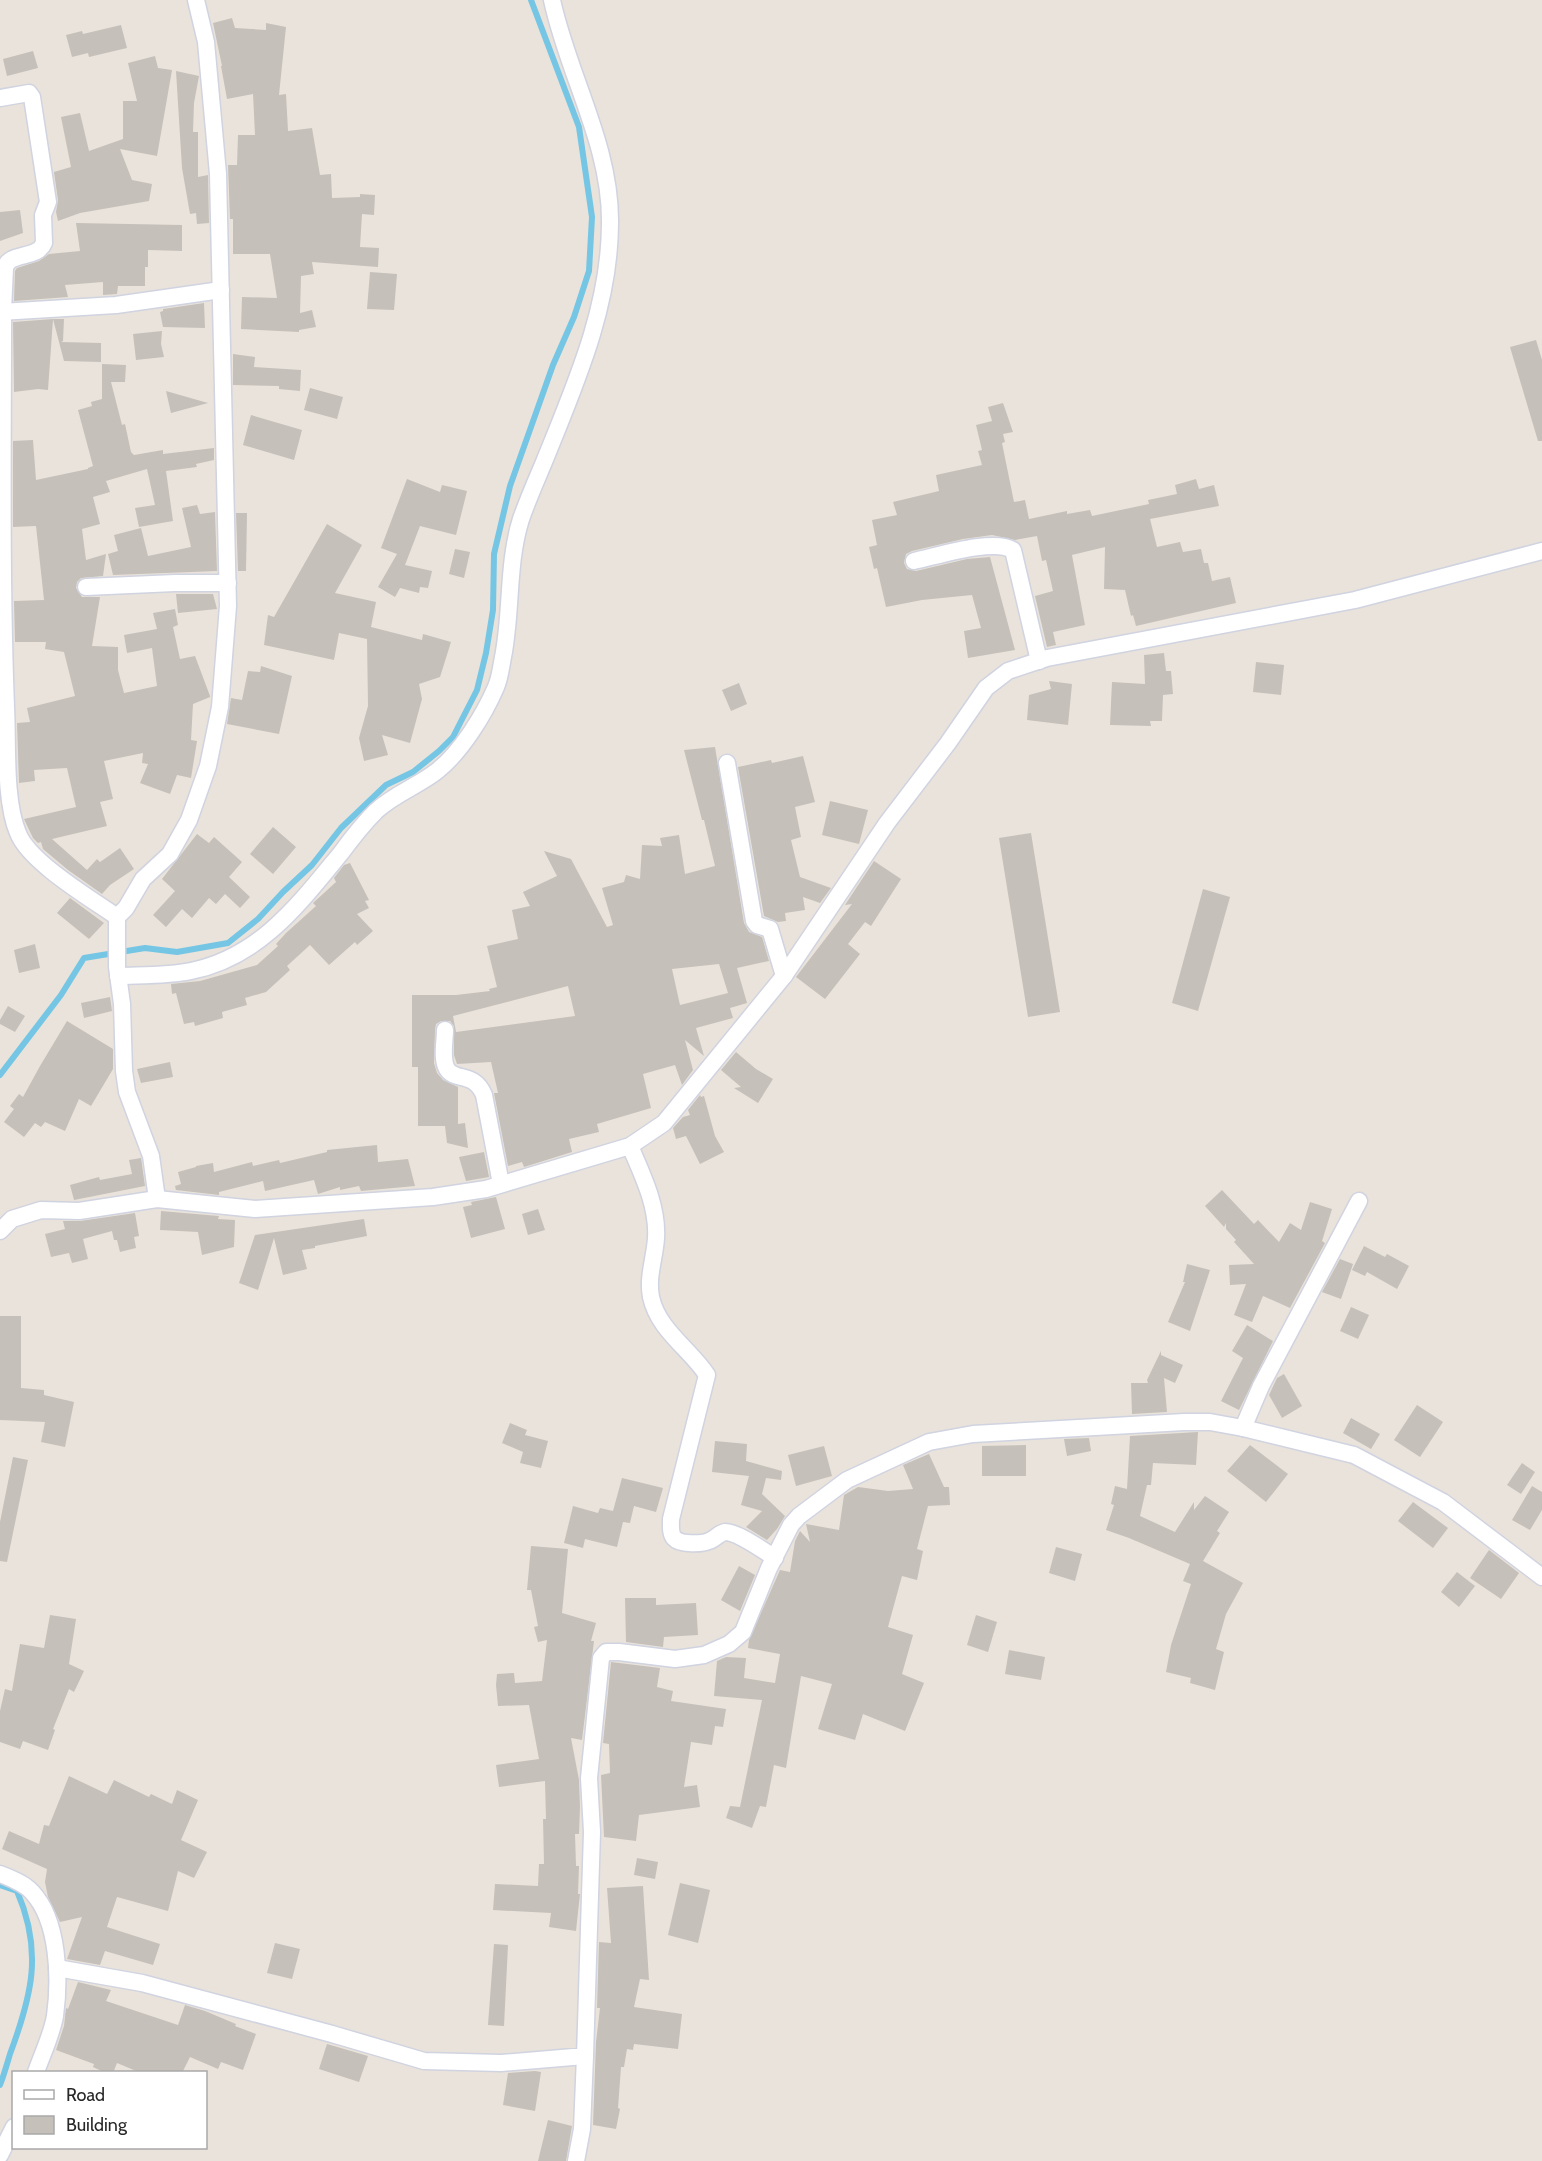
<svg xmlns="http://www.w3.org/2000/svg" width="1542" height="2161" font-family="Cabin,sans-serif">
	<style>
		.lines { fill: none; stroke-linecap: round; stroke-linejoin: round }
		.stream { stroke: #75c6e4; stroke-width: 6 }
		.building { fill: #c5c0ba; fill-rule: evenodd }
		.minor-casing { stroke: #d0d3e0; stroke-width: 19 }
		.minor { stroke: #fff; stroke-width: 16 }
	</style>
	<rect width="100%" height="100%" fill="#eae3db"/>
	<g class="lines">
		<g class="stream">
			<path d="M0 1075 61 995 84 958 145 948 177 952 228 943 258 919 283 892 312 865 341 828 386 785 413 772 439 751 453 737 477 690 486 653 493 610 494 554 510 486 553 365 574 317 589 271 592 217 579 127 531 0"/>
			<path d="M0 1885 17 1891C43 1951 32 1995 10 2054 7 2064 4 2075 0 2085"/>
		</g>
	</g>
	<g class="building">
		<path d="M232 18 235 28 266 30V23L286 27 279 95 286 94 288 131 312 128 320 175 331 174 332 198 360 197V194L375 195 374 215 362 214 360 247 379 248 378 267 312 262 314 274 301 276 300 313 312 310 316 327 299 330V332L241 329 242 297 277 298 270 254H233V219H230L228 165H237L238 135H255L253 94 227 99 221 66H222L213 23Z"/>
		<path d="M121 25 127 48 89 57 88 53 72 57 66 35 82 31 83 34Z"/>
		<path d="M33 51 38 68 7 76 3 59Z"/>
		<path d="M155 56 158 68 172 70 157 156 120 149 132 180 152 184 149 201 80 213 58 221 56 212 58 200 54 172 71 167 61 117 80 113 89 151 123 139V101H137L128 63Z"/>
		<path d="M176 71 199 76 194 103 193 132H198V177L208 175 209 223 197 224 196 213 190 214 182 168Z"/>
		<path d="M20 210 23 233 0 241V212Z"/>
		<path d="M76 223 182 225V251L148 250V267H145V286H118L117 294 103 295V282L65 285 68 297 14 301 15 271 17 268 39 261 49 254 80 251Z"/>
		<path d="M370 272 397 274 394 310 367 309Z"/>
		<path d="M204 303 205 328 163 327 160 312 163 311V309Z"/>
		<path d="M53 319 48 390 38 389 14 392 13 322Z"/>
		<path d="M53 319H64L63 341 61 342 101 343V362L64 361Z"/>
		<path d="M162 331 161 344 164 357 136 360 133 334Z"/>
		<path d="M1536 340 1542 360V441H1538L1510 347Z"/>
		<path d="M233 354 255 357 254 367 301 370 300 391 279 389V386L233 385Z"/>
		<path d="M102 364 126 365 125 382H111L122 425 125 424 131 452 134 455 163 450V454L214 448V460L196 464 197 467 166 471 173 521 139 527 135 508 155 505 147 469 106 481 110 492 93 497 100 524 82 529 86 560 106 554 103 576 81 578 77 582 76 588 82 597H100L92 646 118 647V670L124 693 157 686 152 648 127 653 124 635 157 629 153 613 175 609 178 625 173 627 180 659 195 656 210 696V697L193 704 191 740 197 741 191 778 177 775 170 794 140 783 148 764 142 763 143 753 104 761 113 799 100 802 107 826 52 839 87 870 97 859 100 862 120 848 134 869 110 885 102 894 68 870 43 849 41 842 38 843 33 838 24 819 76 807 67 768 34 770 35 781 19 783 17 723 30 722 27 708 75 696 64 652 45 649 46 642H15L14 601 44 600 36 526 13 527V441L33 440 36 480 88 469V468L93 466 78 410 92 406 91 402 102 399Z"/>
		<path d="M310 388 343 397 337 419 304 410Z"/>
		<path d="M166 391 208 403 171 413Z"/>
		<path d="M1003 403 1013 432 1003 434 1005 442 1002 443 1014 502 1025 500 1029 519 1067 511V514L1090 510 1092 516 1149 504 1148 500 1177 494 1175 485 1196 479 1199 489 1214 485 1219 506 1150 519 1157 547 1180 542 1183 552 1201 549 1204 563H1208L1212 581 1230 577 1236 603 1136 626 1133 615 1131 616 1125 590 1104 589 1105 547 1072 555 1085 625 1053 632 1056 645 1047 647 1035 596 1053 591 1046 560 1042 561 1037 536 1015 540 992 535 963 539 912 551 906 554 904 563 907 569 916 571 967 559 990 557 1015 650 968 658 964 631 981 628 972 595 922 600 886 607 877 568 874 569 869 547 877 545 872 520 897 515 893 502 939 491 936 475 982 465 978 451 982 450 976 425 992 421 988 407Z"/>
		<path d="M251 415 302 430 294 460 243 445Z"/>
		<path d="M407 479 440 492 442 485 467 491 456 535 420 526 405 565 432 571 428 588 420 587 419 593 400 588 395 597 378 587 397 554 381 548Z"/>
		<path d="M197 505 200 514 215 512 217 571 113 575 108 554 118 551 114 535 141 528 148 556 191 547 182 508Z"/>
		<path d="M236 513H247L246 571H238Z"/>
		<path d="M327 524 362 545 335 593 376 602 371 627 422 640 423 634 451 642 440 677 419 684 422 699 410 743 382 735 388 755 364 761 359 738 368 706 367 639 339 633 334 660 264 645 268 615 274 617Z"/>
		<path d="M455 549 470 552 464 578 449 574Z"/>
		<path d="M176 594H213L217 609 178 613Z"/>
		<path d="M1164 653 1166 671H1171L1173 694 1163 695 1162 721H1150L1151 726 1110 725 1112 682 1145 684 1144 655Z"/>
		<path d="M1256 662 1284 665 1281 695 1253 692Z"/>
		<path d="M261 666 292 676 279 734 227 724 231 698 242 700 248 671 260 672Z"/>
		<path d="M1049 681 1072 684 1068 725 1027 720 1029 695 1051 689Z"/>
		<path d="M739 683 747 704 731 711 722 690Z"/>
		<path d="M715 747 744 923 749 932 762 937 769 961 737 968 747 1003 730 1008 733 1018 696 1028 704 1056 685 1040 693 1070 682 1085 675 1065 643 1074 651 1108 597 1124 599 1132 569 1139 572 1152 524 1167 522 1162 508 1166 494 1093H498L491 1062 457 1064 454 1055V1026L450 1021H441L436 1024 435 1030 434 1063 437 1073 443 1080 458 1087V1124L465 1123 468 1148 447 1143 445 1126H418V1067H412V995H456L490 991 489 989 497 987 487 946 518 939 512 910 530 906 523 892 557 876 544 851 571 859 607 927 613 925 602 888 624 882 626 875 640 879 642 845 662 846 660 838 679 835 685 874 715 866 704 820H702L684 750ZM719 964 728 993 680 1005 672 969ZM568 986 575 1016 456 1032 453 1016Z"/>
		<path d="M803 756 815 802 795 807 801 837 791 840 800 877 831 888 820 903 803 897 805 910 785 913 786 921 778 922 764 916 738 767 771 760 772 763Z"/>
		<path d="M830 801 868 810 859 844 822 835Z"/>
		<path d="M273 827 296 847 273 874 250 854Z"/>
		<path d="M1031 833 1060 1012 1028 1017 999 838Z"/>
		<path d="M197 834 209 843 214 837 242 862 229 877 250 897 240 908 225 894 216 904 209 898 192 918 182 909 166 927 153 915 175 891 162 879Z"/>
		<path d="M874 861 901 879 871 926 865 922 848 944 860 954 825 999 796 977 852 904 845 905Z"/>
		<path d="M350 863 369 900 365 901 369 908 357 914 373 931 357 945 355 942 329 965 310 945 287 966 290 970 266 992 245 998 247 1005 222 1012 223 1018 195 1026 194 1022 184 1024 176 993 172 994 171 984 200 981 257 965 278 946 276 944 286 933 316 906 313 903 336 882 334 878 344 865Z"/>
		<path d="M1203 889 1230 897 1198 1011 1172 1003Z"/>
		<path d="M70 898 104 923 89 939 57 913Z"/>
		<path d="M35 944 40 968 19 973 14 950Z"/>
		<path d="M110 997 112 1011 84 1018 81 1003Z"/>
		<path d="M8 1006 25 1016 15 1032 0 1024V1020Z"/>
		<path d="M67 1021 113 1049V1069L91 1106 79 1099 65 1131 45 1122 41 1127 35 1123 24 1137 4 1122 14 1109 10 1106 19 1094 23 1097 40 1066Z"/>
		<path d="M736 1052 756 1069 773 1079 758 1103 734 1088 741 1087 721 1070Z"/>
		<path d="M170 1062 173 1077 141 1083 137 1069Z"/>
		<path d="M700 1095 701 1097 704 1096 715 1136 724 1152 700 1164 686 1136 676 1139 673 1128 683 1117 690 1115 688 1110Z"/>
		<path d="M377 1145 378 1162 408 1159 415 1186 361 1191 359 1186 340 1190V1187L318 1194 314 1180 265 1191 263 1181 219 1192V1195L176 1190 175 1186 181 1184 178 1172 196 1167V1166L213 1163 214 1172 252 1162 253 1166 279 1160 280 1163 327 1152V1150Z"/>
		<path d="M484 1152 489 1177 466 1181 459 1157Z"/>
		<path d="M141 1158 145 1186 74 1200 70 1185 99 1177 100 1180 132 1174 129 1160Z"/>
		<path d="M1222 1190 1254 1224 1258 1220 1279 1242 1290 1223 1301 1230 1310 1202 1332 1209 1322 1241 1325 1243 1290 1308 1263 1296 1252 1322 1234 1315 1246 1284 1230 1285 1229 1265 1254 1264 1234 1242 1236 1240 1226 1229V1223L1224 1227 1205 1206Z"/>
		<path d="M496 1197 505 1229 471 1238 463 1207 472 1205 471 1202Z"/>
		<path d="M538 1209 545 1230 528 1235 522 1214Z"/>
		<path d="M161 1211 219 1216 218 1219 235 1220 234 1247 202 1255 198 1232 160 1230Z"/>
		<path d="M135 1213 139 1236 134 1237 136 1248 120 1252 117 1240H114L112 1231 83 1239 88 1259 72 1263 69 1253 51 1257 45 1234 65 1229 63 1221H80Z"/>
		<path d="M364 1219 367 1236 315 1246V1248L302 1250 307 1269 283 1275 274 1238 258 1290 239 1283 255 1235Z"/>
		<path d="M1364 1246 1385 1257 1387 1254 1409 1266 1397 1289 1367 1272 1365 1276 1352 1270Z"/>
		<path d="M1340 1259 1353 1264 1341 1299 1322 1292Z"/>
		<path d="M1187 1264 1210 1270 1190 1331 1168 1322 1185 1282H1183Z"/>
		<path d="M1351 1307 1369 1315 1358 1339 1340 1331Z"/>
		<path d="M0 1316H21V1388L44 1390V1395L74 1402 65 1447 41 1442 45 1422 0 1420Z"/>
		<path d="M1247 1325 1273 1341 1239 1410 1221 1401 1243 1358 1232 1351Z"/>
		<path d="M1161 1351V1355L1183 1365 1175 1383 1164 1378 1167 1412 1132 1414 1131 1383H1148L1147 1380Z"/>
		<path d="M1284 1374 1302 1406 1282 1418 1269 1395 1277 1378Z"/>
		<path d="M1417 1405 1443 1422 1420 1457 1394 1440Z"/>
		<path d="M1351 1418 1380 1434 1371 1449 1343 1433Z"/>
		<path d="M510 1423 527 1430 525 1435 548 1441 541 1468 520 1463 523 1452 502 1443Z"/>
		<path d="M1198 1432 1196 1465 1153 1463 1151 1485H1147L1140 1516 1175 1532 1194 1502V1510L1205 1496 1229 1512 1217 1531 1220 1533 1203 1561 1243 1583 1226 1614 1216 1649 1224 1652 1215 1690 1190 1683 1191 1678 1166 1672 1171 1645 1191 1584 1183 1581 1190 1564 1129 1538 1106 1530 1114 1505 1111 1504 1115 1486 1127 1489 1130 1436Z"/>
		<path d="M1089 1438 1091 1451 1067 1456 1064 1439Z"/>
		<path d="M715 1441 747 1444 746 1461 782 1471 781 1480 766 1478 762 1494 785 1516 777 1529 767 1540 746 1527 762 1511 741 1505 749 1476 712 1472Z"/>
		<path d="M1026 1445V1476H982V1446Z"/>
		<path d="M1250 1445 1288 1474 1266 1502 1227 1471Z"/>
		<path d="M824 1446 832 1476 796 1486 788 1455Z"/>
		<path d="M929 1454 944 1487H949L950 1505 928 1506 917 1549 923 1551 917 1580 902 1576 888 1627 913 1635 902 1674 924 1683 905 1731 863 1714 855 1740 818 1729 832 1684 801 1676 786 1768 774 1765 766 1807 760 1806 752 1828 726 1818 730 1806 740 1807 762 1700 714 1696 717 1661 726 1657 746 1658 744 1678 775 1683 780 1654 748 1648 749 1640 780 1570 790 1572 795 1541 800 1531 810 1542 806 1524 839 1530 844 1495 858 1487 888 1491 913 1489 903 1465Z"/>
		<path d="M13 1457 28 1460 7 1562 0 1561V1522Z"/>
		<path d="M1522 1463 1535 1472 1521 1494 1507 1485Z"/>
		<path d="M622 1478 663 1488 656 1512 634 1506 630 1523 623 1522 617 1547 585 1539 583 1548 564 1543 573 1506 598 1513 600 1508 613 1511Z"/>
		<path d="M1532 1486 1542 1492V1510L1530 1530 1512 1520Z"/>
		<path d="M1413 1502 1448 1528 1433 1548 1398 1521Z"/>
		<path d="M531 1546 568 1549 562 1613 596 1623 591 1641H594L582 1740 571 1738 579 1780 580 1807 579 1834H575L576 1866H579L578 1894H580L576 1931 549 1927 551 1913 493 1910 495 1884 538 1886 539 1864H544L543 1819H546L545 1781 499 1787 496 1765 539 1759 529 1705 498 1706 496 1685 497 1674 514 1673 515 1683 542 1681 547 1640 538 1642 534 1627 538 1626 531 1590H527Z"/>
		<path d="M1056 1547 1082 1554 1075 1581 1049 1573Z"/>
		<path d="M1489 1550 1519 1573 1501 1599 1470 1578Z"/>
		<path d="M739 1566 755 1575 740 1611 721 1600Z"/>
		<path d="M1457 1572 1475 1586 1459 1607 1441 1592Z"/>
		<path d="M625 1598H656V1605L696 1603 698 1635 664 1637 663 1647 626 1642Z"/>
		<path d="M50 1615 76 1619 69 1664 84 1671 74 1692 69 1689 53 1729 55 1730 48 1750 23 1741 20 1749 0 1742V1711L5 1689 12 1691 20 1644 44 1648Z"/>
		<path d="M976 1615 997 1622 988 1652 967 1645Z"/>
		<path d="M1009 1650 1045 1657 1041 1680 1005 1674Z"/>
		<path d="M611 1662 660 1668 657 1687 673 1691 671 1701 726 1709 723 1727 715 1726 712 1745 691 1742 684 1787 697 1785 700 1807 639 1815 636 1841 604 1837 601 1775 610 1773 609 1744 603 1743Z"/>
		<path d="M69 1776 107 1794 114 1780 149 1797 151 1794 172 1804 177 1790 198 1800 181 1840 207 1852 194 1878 178 1871 168 1911 117 1897 107 1927 160 1944 153 1965 105 1951 100 1965 67 1959 82 1917 60 1922 48 1897 45 1882 47 1869 2 1849 9 1831 39 1844 44 1825 49 1826Z"/>
		<path d="M637 1858 658 1862 655 1879 634 1875Z"/>
		<path d="M680 1883 710 1890 698 1943 668 1935Z"/>
		<path d="M643 1886 649 1980 640 1979 634 2007 682 2014 678 2049 634 2044 633 2050 627 2049 624 2067H621L618 2108 620 2109 616 2129 593 2125 596 2042 600 2008H597L599 1942 611 1943 607 1888Z"/>
		<path d="M275 1943 300 1949 292 1979 267 1973Z"/>
		<path d="M494 1944 508 1945 504 2026 488 2025Z"/>
		<path d="M78 1982 111 1990 106 2001 178 2025 185 2005 205 2011 236 2024 235 2026 256 2034 243 2070 221 2062 218 2069 190 2057 182 2073H141L117 2063 113 2073H106L93 2067 94 2064 56 2050 64 2026 66 2008 68 2009Z"/>
		<path d="M327 2044 368 2056 359 2082 319 2069Z"/>
		<path d="M535 2071 541 2072 535 2111 503 2105 508 2073Z"/>
		<path d="M548 2120 572 2126 566 2161H538Z"/>
	</g>
	<g class="lines">
		<defs>
			<g id="minor">
				<path d="M0 98 29 93 32 97 48 202 43 215 44 243C37 260 9 251 5 268L3 311C3 443 1 575 6 707 8 743 4 800 18 833 29 862 90 898 117 917"/>
				<path d="M0 312 116 305 221 290"/>
				<path d="M914 561C938 556 993 538 1013 550L1039 661"/>
				<path d="M86 587 175 583H228"/>
				<path d="M727 763 754 921 757 925 770 929 784 976"/>
				<path d="M118 976C142 975 168 976 191 971 260 957 299 904 341 853 352 838 363 824 376 811 394 794 418 786 437 771 461 752 484 715 496 687 500 678 501 667 503 657 512 612 507 563 521 519 528 499 536 481 544 462 575 385 610 307 610 223 611 145 568 75 552 0"/>
				<path d="M445 1030C445 1041 441 1059 447 1069 455 1082 474 1071 484 1095L501 1184"/>
				<path d="M630 1146C642 1174 658 1206 656 1238 655 1257 647 1277 651 1297 658 1330 690 1349 707 1375L671 1519C671 1525 670 1533 674 1538 680 1545 702 1544 709 1541 715 1539 719 1533 725 1532 738 1532 764 1551 775 1558"/>
				<path d="M157 1199 151 1156 127 1092 124 1071 122 1004 117 967V917L126 908 143 879 170 854 189 820 208 766 220 707 228 606 218 174 206 42 196 0"/>
				<path d="M0 1231 12 1219 41 1210 79 1211 157 1199 255 1209 433 1197 486 1189 630 1146 664 1123 784 976 887 823 948 743 986 688 1008 671 1047 658 1355 600 1542 551"/>
				<path d="M1243 1428 1261 1386 1359 1201"/>
				<path d="M0 1874C10 1878 24 1883 32 1892 59 1921 60 1979 55 2016 52 2034 42 2055 36 2072"/>
				<path d="M57 1968 142 1983 332 2034 424 2061 501 2063 585 2056 592 1832 589 1778 601 1658 606 1652H619L675 1659 704 1655 729 1644 743 1632 769 1568 791 1525 799 1516 847 1480 929 1442 973 1434 1184 1422H1210L1243 1428 1354 1455 1443 1502 1542 1577"/>
				<path d="M0 2155 14 2127"/>
				<path d="M576 2161 582 2129 585 2056"/>
			</g>
		</defs>
		<use href="#minor" class="minor-casing"/>
		<use href="#minor" class="minor"/>
	</g>
	<rect x="12" y="2071" width="195" height="78" fill="#ffffff" stroke="#a9a9a9" stroke-width="1.5"/>
	<rect x="24" y="2090" width="30" height="9" fill="#ffffff" stroke="#a9a9a9" stroke-width="1.5"/>
	<text x="66" y="2101" font-size="18" fill="#282828">Road</text>
	<rect x="24" y="2116" width="30" height="18" fill="#c5c0ba" stroke="#a9a9a9" stroke-width="1.5"/>
	<text x="66" y="2131" font-size="18" fill="#282828">Building</text>
</svg>
